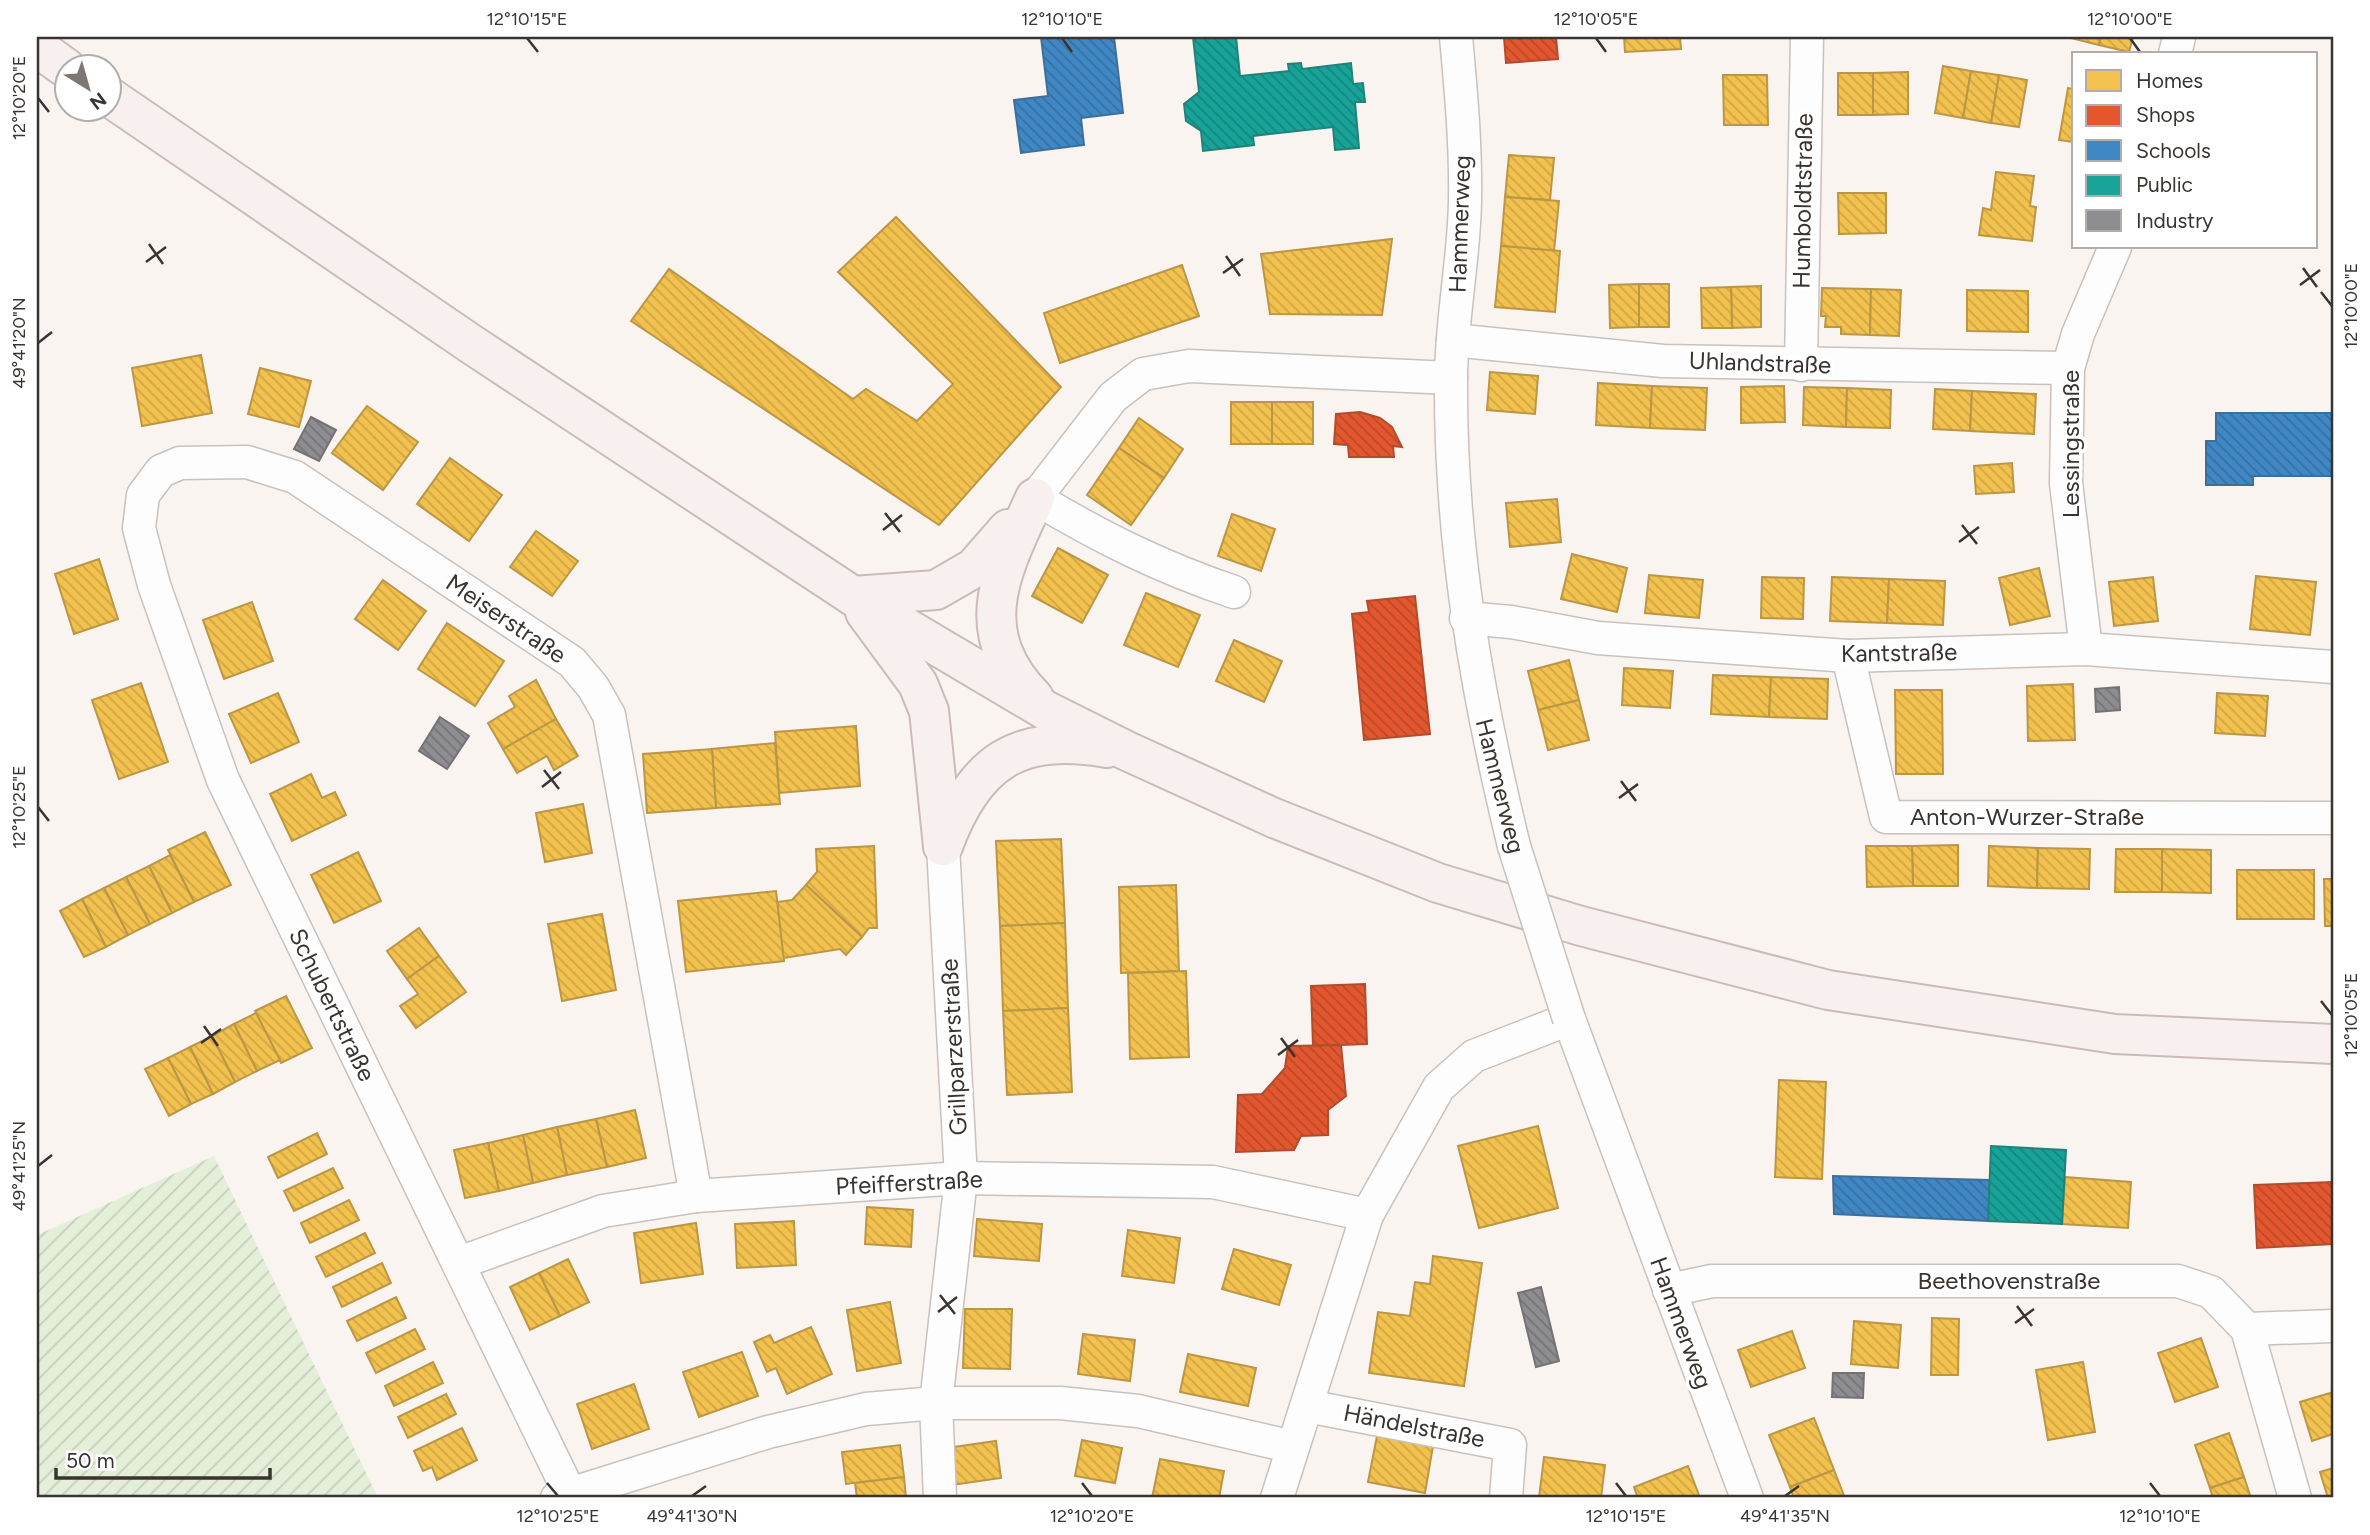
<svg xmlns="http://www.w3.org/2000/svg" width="2370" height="1535" font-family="Figtree,sans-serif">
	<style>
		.garden { fill: url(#garden-furrows) }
		.homes { fill: url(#homes-back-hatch); stroke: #bb9745; stroke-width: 2 }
		.shops { fill: url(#shops-back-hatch); stroke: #b14c2f; stroke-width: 2 }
		.schools { fill: url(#schools-back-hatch); stroke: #3e6f98; stroke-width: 2 }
		.public { fill: url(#public-back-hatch); stroke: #228279; stroke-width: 2 }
		.industry { fill: url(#industry-back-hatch); stroke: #747275; stroke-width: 2 }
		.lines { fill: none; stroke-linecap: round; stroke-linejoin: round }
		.street-casing { stroke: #c7c2be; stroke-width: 35 }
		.primary-casing { stroke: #cabbba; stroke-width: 42 }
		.street { stroke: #fefdfd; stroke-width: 32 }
		.primary { stroke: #f7f0ef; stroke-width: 38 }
		.street-bridge-casing { stroke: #c7c2be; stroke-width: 35; stroke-linecap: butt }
		.street-bridge { stroke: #fefdfd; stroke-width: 32 }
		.ticks { fill: none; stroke: #3a3430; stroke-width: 2.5 }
		.labels { text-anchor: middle; stroke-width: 7; stroke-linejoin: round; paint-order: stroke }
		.street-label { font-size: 24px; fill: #3a3430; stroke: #fff }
		.neatline { fill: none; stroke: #3a3430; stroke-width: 2.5 }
		.ticks-label { font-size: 18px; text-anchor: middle; fill: #3a3430 }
	</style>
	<defs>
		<pattern id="garden-furrows" width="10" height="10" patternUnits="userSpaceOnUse" patternTransform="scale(1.75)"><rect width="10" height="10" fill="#e3efd9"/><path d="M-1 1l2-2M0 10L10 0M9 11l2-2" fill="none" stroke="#c4cebb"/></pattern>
		<pattern id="homes-back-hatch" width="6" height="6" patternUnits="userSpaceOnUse" patternTransform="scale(1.75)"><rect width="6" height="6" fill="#f2c14e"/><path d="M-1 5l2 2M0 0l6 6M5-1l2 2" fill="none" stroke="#d0a644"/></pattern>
		<pattern id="shops-back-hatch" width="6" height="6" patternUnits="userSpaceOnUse" patternTransform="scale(1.75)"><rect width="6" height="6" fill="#e4572e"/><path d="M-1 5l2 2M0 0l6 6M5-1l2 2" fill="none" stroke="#ba4928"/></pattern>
		<pattern id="schools-back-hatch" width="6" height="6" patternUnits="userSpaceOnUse" patternTransform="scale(1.75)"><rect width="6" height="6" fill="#3f88c5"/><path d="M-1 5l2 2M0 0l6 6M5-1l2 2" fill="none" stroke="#3670a0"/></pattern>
		<pattern id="public-back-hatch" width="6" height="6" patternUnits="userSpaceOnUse" patternTransform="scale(1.75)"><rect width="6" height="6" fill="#17a398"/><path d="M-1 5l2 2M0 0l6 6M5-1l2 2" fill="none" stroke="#16867c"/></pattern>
		<pattern id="industry-back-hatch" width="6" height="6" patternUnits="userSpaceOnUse" patternTransform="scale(1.75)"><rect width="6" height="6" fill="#8d8d92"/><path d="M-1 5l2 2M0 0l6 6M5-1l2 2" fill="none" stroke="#747478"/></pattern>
	</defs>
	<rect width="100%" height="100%" fill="#faf4f0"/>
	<path class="garden" d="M214 1156 378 1498H37V1235Z"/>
	<g class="homes">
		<path d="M1624 37H1680L1681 49 1625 52Z"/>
		<path d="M2067 37H2101L2099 45Z"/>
		<path d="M2101 37H2133L2129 52 2099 45Z"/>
		<path d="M1943 66 1971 71 1963 118 1935 113Z"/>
		<path d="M1971 71 1999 75 1991 123 1963 118Z"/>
		<path d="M1908 72V114L1873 115V73Z"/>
		<rect x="1838" y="73" width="35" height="42"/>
		<path d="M1723 75H1767L1768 125H1724Z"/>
		<path d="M1999 75 2027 80 2019 127 1991 123Z"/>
		<path d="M2068 88 2074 89V142L2059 140Z"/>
		<path d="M1509 155 1554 158 1550 200 1505 197Z"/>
		<path d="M1996 172 2034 176 2030 206 2036 207 2032 241 1979 235 1983 208 1991 210Z"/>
		<path d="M1838 193H1886V233L1839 234Z"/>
		<path d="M1505 197 1559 201 1554 251 1501 246Z"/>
		<path d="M896 217 1061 387 939 525 631 321 669 269 853 399 866 389 917 421 953 384 838 272Z"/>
		<path d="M1392 239 1382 315 1270 314 1261 254Z"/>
		<path d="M1501 246 1560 251 1555 312 1495 307Z"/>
		<path d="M1182 265 1199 316 1060 363 1044 313Z"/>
		<path d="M1639 284V327L1610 328 1609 285Z"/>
		<rect x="1639" y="284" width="30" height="43"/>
		<path d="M1761 286V327L1732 328 1731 287Z"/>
		<path d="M1731 287 1732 328H1702L1701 288Z"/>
		<path d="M1822 288 1871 289 1870 335 1841 334V327H1825L1826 316H1821Z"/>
		<path d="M1871 289 1901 290 1899 336 1870 335Z"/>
		<path d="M1967 290 2028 291V332L1967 331Z"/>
		<path d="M201 355 212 413 142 426 132 368Z"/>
		<path d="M260 368 311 381 299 427 248 414Z"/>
		<path d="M1490 372 1538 376 1535 414 1487 410Z"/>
		<path d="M1598 383 1652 386 1650 428 1596 425Z"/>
		<path d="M1652 386 1707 388 1705 430 1650 428Z"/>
		<path d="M1784 386 1785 422 1741 423V387Z"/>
		<path d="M1804 387 1847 388 1846 427 1803 425Z"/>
		<path d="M1847 388 1891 390 1890 428 1846 427Z"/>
		<path d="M1935 389 1972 391 1970 431 1933 429Z"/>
		<path d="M1972 391 2036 394 2034 434 1970 431Z"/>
		<rect x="1231" y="402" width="41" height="42"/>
		<rect x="1272" y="402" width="41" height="42"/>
		<path d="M367 406 418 442 383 490 332 453Z"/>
		<path d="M1139 418 1183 449 1164 478 1119 448Z"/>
		<path d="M1119 448 1164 478 1131 525 1087 495Z"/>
		<path d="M450 458 502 495 469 541 417 504Z"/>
		<path d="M2012 463 2014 492 1976 494 1974 466Z"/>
		<path d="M1557 499 1561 542 1510 547 1506 503Z"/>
		<path d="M1232 514 1275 529 1261 571 1218 556Z"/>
		<path d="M536 531 578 561 552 596 510 567Z"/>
		<path d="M1058 548 1108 575 1082 623 1032 596Z"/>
		<path d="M1572 554 1627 568 1617 612 1561 599Z"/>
		<path d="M99 559 118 619 74 634 55 574Z"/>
		<path d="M2039 568 2050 616 2010 625 1999 578Z"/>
		<path d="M1649 575 1703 580 1699 618 1645 613Z"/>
		<path d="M2256 576 2316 582 2310 635 2250 629Z"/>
		<path d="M1762 577 1804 578 1803 619 1761 618Z"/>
		<path d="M1832 577 1889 579 1887 623 1830 621Z"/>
		<path d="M2153 577 2158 621 2114 626 2109 582Z"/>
		<path d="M1889 579 1945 581 1943 625 1887 623Z"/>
		<path d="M383 580 426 611 398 650 355 619Z"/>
		<path d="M1146 593 1200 615 1178 667 1124 645Z"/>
		<path d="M252 602 273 661 224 679 203 620Z"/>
		<path d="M447 623 504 661 475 706 418 669Z"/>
		<path d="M1234 640 1282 661 1264 702 1216 681Z"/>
		<path d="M1569 660 1579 700 1538 710 1528 671Z"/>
		<path d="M1624 668 1673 671 1670 708 1622 705Z"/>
		<path d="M1713 675 1771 677 1769 717 1711 714Z"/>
		<path d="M1771 677 1828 679 1827 719 1769 717Z"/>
		<path d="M536 680 556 719 503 749 488 723 515 707 509 696Z"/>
		<path d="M141 683 168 762 119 779 92 700Z"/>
		<path d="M2073 684 2075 740 2028 741 2027 686Z"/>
		<path d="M1895 690H1942L1943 774H1896Z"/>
		<path d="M278 693 299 742 251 763 229 714Z"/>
		<path d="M2217 693 2268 696 2265 736 2215 733Z"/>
		<path d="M1579 700 1589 740 1548 750 1538 710Z"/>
		<path d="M556 719 578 756 554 770 547 756 517 773 503 749Z"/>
		<path d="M856 726 860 786 779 793 775 732Z"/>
		<path d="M775 743 780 804 716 808 712 749Z"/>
		<path d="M712 749 716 808 647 813 643 754Z"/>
		<path d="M311 774 322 798 335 792 346 815 292 841 270 794Z"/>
		<path d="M583 804 592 853 545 862 536 813Z"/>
		<path d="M205 832 231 885 194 902 168 850Z"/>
		<path d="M1061 839 1065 923 1000 926 996 841Z"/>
		<path d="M1958 845V886H1913L1912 846Z"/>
		<path d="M874 846 877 928H869L862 937 806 885 817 872 816 849Z"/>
		<path d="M1866 846H1912L1913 886 1867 887Z"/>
		<path d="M1989 846 2038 848 2037 888 1988 886Z"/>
		<path d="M2038 848 2090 849 2089 889 2037 888Z"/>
		<path d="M2116 849H2162V892H2115Z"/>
		<path d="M2162 849 2211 850V893L2162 892Z"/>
		<path d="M358 852 381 901 334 923 311 875Z"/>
		<path d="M170 855 194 902 172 913 149 866Z"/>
		<path d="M149 866 172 913 150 924 126 877Z"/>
		<rect x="2237" y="870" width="77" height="49"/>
		<path d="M126 877 150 924 128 935 104 888Z"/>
		<path d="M2324 879H2333V926H2325Z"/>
		<path d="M806 885 862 937 846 955 840 949 783 958 777 902 792 900Z"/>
		<path d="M1176 885 1179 971 1121 973 1119 887Z"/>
		<path d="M104 888 128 935 106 947 82 899Z"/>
		<path d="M776 891 784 961 686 972 678 901Z"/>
		<path d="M82 899 106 947 84 957 60 911Z"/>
		<path d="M602 914 616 990 562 1001 548 924Z"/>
		<path d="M1065 923 1068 1008 1003 1011 1000 926Z"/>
		<path d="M419 928 439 956 407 979 387 951Z"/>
		<path d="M439 956 466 992 416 1028 400 1006 418 994 407 979Z"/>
		<path d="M1186 971 1189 1057 1130 1059 1128 973Z"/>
		<path d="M286 996 312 1048 281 1063 255 1011Z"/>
		<path d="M1068 1008 1072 1092 1007 1095 1003 1011Z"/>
		<path d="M256 1013 280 1060 257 1071 234 1024Z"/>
		<path d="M234 1024 257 1071 235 1082 212 1036Z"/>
		<path d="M212 1036 235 1082 213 1094 190 1047Z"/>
		<path d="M190 1047 213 1094 191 1104 168 1058Z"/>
		<path d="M168 1058 191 1104 169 1116 145 1069Z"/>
		<path d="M1779 1080 1826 1082 1822 1179 1775 1177Z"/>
		<path d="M635 1110 646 1158 607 1167 596 1119Z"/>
		<path d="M596 1119 607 1167 567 1175 557 1127Z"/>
		<path d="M1538 1126 1558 1208 1479 1228 1458 1146Z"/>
		<path d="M557 1127 567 1175 533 1183 523 1135Z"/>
		<path d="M317 1133 327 1154 278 1178 268 1157Z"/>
		<path d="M523 1135 533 1183 499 1191 488 1143Z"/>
		<path d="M488 1143 499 1191 465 1198 454 1150Z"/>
		<path d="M333 1168 343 1188 294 1211 284 1191Z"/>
		<path d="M2065 1177 2131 1182 2128 1228 2062 1224Z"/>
		<path d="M349 1200 359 1220 310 1243 301 1223Z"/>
		<path d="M867 1207 913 1210 911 1247 865 1244Z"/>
		<path d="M977 1219 1042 1224 1039 1261 974 1256Z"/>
		<path d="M794 1221 796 1265 737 1268 735 1224Z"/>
		<path d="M696 1223 703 1274 641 1283 634 1233Z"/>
		<path d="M1128 1230 1180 1238 1174 1283 1122 1276Z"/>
		<path d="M365 1233 375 1253 326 1277 316 1257Z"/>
		<path d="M1234 1249 1291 1265 1279 1305 1222 1289Z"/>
		<path d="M1433 1256 1482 1263 1464 1386 1369 1373 1378 1312 1410 1316 1415 1282 1430 1284Z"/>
		<path d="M568 1259 589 1302 560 1316 539 1273Z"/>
		<path d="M382 1263 391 1283 342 1307 333 1287Z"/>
		<path d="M539 1273 560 1316 530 1330 510 1287Z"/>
		<path d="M396 1297 406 1318 357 1341 347 1321Z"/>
		<path d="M890 1302 901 1363 857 1371 847 1310Z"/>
		<path d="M965 1309H1012L1010 1369 963 1368Z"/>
		<path d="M1932 1318 1959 1319 1958 1375H1931Z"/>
		<path d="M1854 1321 1901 1325 1898 1368 1851 1364Z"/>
		<path d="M811 1327 832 1374 787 1394 776 1368 767 1372 754 1342 770 1335 774 1343Z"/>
		<path d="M415 1329 425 1349 376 1373 366 1353Z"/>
		<path d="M1792 1331 1805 1368 1751 1387 1738 1350Z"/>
		<path d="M1083 1334 1135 1340 1130 1381 1078 1374Z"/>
		<path d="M2201 1338 2218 1387 2175 1402 2158 1353Z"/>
		<path d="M742 1352 758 1396 699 1417 683 1372Z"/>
		<path d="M1188 1354 1256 1368 1248 1406 1180 1392Z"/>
		<path d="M433 1362 443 1383 394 1406 385 1386Z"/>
		<path d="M2083 1362 2095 1432 2048 1440 2036 1370Z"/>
		<path d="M634 1384 649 1429 592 1449 577 1404Z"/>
		<path d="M2333 1392V1434L2312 1441 2300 1402Z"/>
		<path d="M446 1394 456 1414 408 1438 398 1417Z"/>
		<path d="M1814 1418 1834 1470 1790 1487 1769 1435Z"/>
		<path d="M462 1428 477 1460 437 1480 432 1467 423 1471 414 1451Z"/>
		<path d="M2229 1433 2244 1477 2210 1488 2195 1445Z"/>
		<path d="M1377 1436 1433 1446 1425 1493 1368 1482Z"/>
		<path d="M1082 1440 1122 1448 1115 1483 1075 1476Z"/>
		<path d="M996 1441 1001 1478 951 1485 946 1448Z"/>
		<path d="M900 1445 904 1477 846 1484 842 1452Z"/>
		<path d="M1544 1457 1605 1465 1601 1498H1539Z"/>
		<path d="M1160 1459 1224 1471 1219 1498H1152Z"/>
		<path d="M1688 1466 1700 1498H1638L1634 1487Z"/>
		<path d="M2333 1468V1498H2328L2320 1472Z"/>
		<path d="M1834 1470 1845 1498H1794L1790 1487Z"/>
		<path d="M904 1477 906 1498H857L855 1483Z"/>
		<path d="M2244 1477 2251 1498H2213L2210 1488Z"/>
	</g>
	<g class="shops">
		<path d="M1504 37H1556L1558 59 1506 63Z"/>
		<path d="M1360 412 1380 418 1392 427 1402 447 1393 446 1394 457H1349L1348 445 1334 444 1336 414Z"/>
		<path d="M1415 596 1430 734 1364 740 1352 614 1369 612 1367 601Z"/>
		<path d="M1365 984 1367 1044 1313 1046 1311 986Z"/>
		<path d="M1341 1045 1346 1096 1328 1110V1135L1301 1136 1294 1150 1236 1152 1238 1095 1262 1094 1285 1068 1288 1046Z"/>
		<path d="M2333 1182V1244L2257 1248 2254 1185Z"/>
	</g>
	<g class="schools">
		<path d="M1041 37H1114L1123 113 1081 118 1084 145 1021 153 1014 100 1048 96Z"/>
		<path d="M2216 413H2333V476H2253V485H2206V441H2216Z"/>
		<path d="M1833 1176 1990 1180 1988 1221 1834 1214Z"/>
	</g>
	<g class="public">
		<path d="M1193 37H1236L1240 76 1289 71 1288 64 1301 63 1302 69 1351 63 1353 84 1363 83 1364 93 1365 102H1355L1359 148 1335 150 1333 127 1253 136 1254 145 1203 151 1201 131 1186 121 1184 104 1199 92Z"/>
		<path d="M1991 1146 2066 1150 2062 1224 1988 1221Z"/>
	</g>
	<g class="industry">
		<path d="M311 417 336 430 319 461 294 449Z"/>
		<path d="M2119 687 2120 710 2096 712 2095 689Z"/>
		<path d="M440 717 469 736 447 769 419 751Z"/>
		<path d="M1541 1287 1559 1361 1536 1367 1518 1293Z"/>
		<path d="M1833 1373H1864L1863 1398 1832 1397Z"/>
	</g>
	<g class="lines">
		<defs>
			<g id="street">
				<path d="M1456 37C1461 91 1466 146 1465 201 1464 261 1451 320 1451 380 1450 541 1476 691 1514 846"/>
				<path d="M2175 54 2179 37"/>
				<path d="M1453 340 1663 361 2068 368"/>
				<path d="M1801 365 1807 37"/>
				<path d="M1234 592C1160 567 1102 538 1035 498L1113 397 1143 374 1189 366 1451 378"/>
				<path d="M1466 618 1511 622 1598 638 1848 656 2086 649 2333 667"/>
				<path d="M2086 649 2066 483 2068 368 2078 334 2115 247"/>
				<path d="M1848 656 1886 817 2333 818"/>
				<path d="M459 1263 603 1211 696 1196 961 1178 1213 1182 1367 1215"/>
				<path d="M1669 1290 1712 1281H2178L2211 1292 2247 1329 2295 1498"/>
				<path d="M2247 1329 2333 1326"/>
				<path d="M1307 1406 1510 1445 1506 1498"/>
				<path d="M557 1498 768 1432 866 1409 936 1403H1060L1138 1411 1293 1447"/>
				<path d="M572 1498 223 780 154 585 139 528 143 495 161 471 180 463 247 462 295 477 572 662 593 687 609 715 696 1196"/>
				<path d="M940 1498 936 1403 961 1178 943 846"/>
				<path d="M1277 1498 1367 1215 1439 1087 1474 1056 1569 1019 1747 1498"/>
			</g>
			<g id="primary">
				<path d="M37 47 66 68"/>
				<path d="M108 96 471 344 853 596 1047 711 1127 751 1274 818 1438 883 1581 926 1828 990 2115 1034 2333 1044"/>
				<path d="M853 596 936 590 974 568 1008 529"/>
				<path d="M865 612 918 684 929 711 943 846"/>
				<path d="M1034 698C968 630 1002 570 1035 498"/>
				<path d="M943 846C974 762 1018 732 1107 748"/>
			</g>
		</defs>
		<use href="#street" class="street-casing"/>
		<use href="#primary" class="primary-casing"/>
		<use href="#street" class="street"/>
		<use href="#primary" class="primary"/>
		<defs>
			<path id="street-bridge" d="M1514 846 1569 1019"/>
		</defs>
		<use href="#street-bridge" class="street-bridge-casing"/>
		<use href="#street-bridge" class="street-bridge"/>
	</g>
	<path class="ticks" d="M527 38 538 52M1062 38 1072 52M1596 38 1606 52M2130 38 2140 52M38 98 49 112M149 244 163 264M1226 256 1240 276M146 262 166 247M2303 268 2317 287M1223 273 1243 259M2300 285 2320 270M2321 292 2332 306M38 343 52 332M885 513 900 532M1962 525 1977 544M883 530 902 515M1959 542 1979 527M544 770 559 789M1621 781 1636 801M542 787 561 772M1619 798 1638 784M38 807 49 821M2321 1001 2332 1015M204 1026 218 1046M1281 1038 1295 1057M201 1043 221 1029M1278 1055 1298 1040M38 1166 52 1155M940 1295 955 1314M2017 1306 2032 1326M938 1312 957 1297M2015 1323 2034 1309M547 1483 558 1496M1082 1483 1092 1496M1616 1483 1626 1496M2150 1483 2160 1496M692 1496 706 1486M1785 1496 1799 1486"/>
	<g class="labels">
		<g class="street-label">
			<text transform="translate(1803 201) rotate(-89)" y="8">Humboldtstraße</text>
			<text transform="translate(1460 224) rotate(-88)" y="8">Hammerweg</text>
			<text transform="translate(1760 363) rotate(2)" y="8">Uhlandstraße</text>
			<text transform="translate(2071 444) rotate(-90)" y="8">Lessingstraße</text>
			<text transform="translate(506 619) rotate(34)" y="8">Meiserstraße</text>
			<text transform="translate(1899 653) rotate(-1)" y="8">Kantstraße</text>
			<text transform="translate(1500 786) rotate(76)" y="8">Hammerweg</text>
			<text x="2027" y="825">Anton-Wurzer-Straße</text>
			<text transform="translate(332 1005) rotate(64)" y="8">Schubertstraße</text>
			<text transform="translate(954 1047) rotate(-93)" y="8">Grillparzerstraße</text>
			<text transform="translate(909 1183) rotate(-3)" y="8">Pfeifferstraße</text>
			<text x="2009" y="1289">Beethovenstraße</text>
			<text transform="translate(1681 1323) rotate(70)" y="8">Hammerweg</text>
			<text transform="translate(1414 1426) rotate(11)" y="8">Händelstraße</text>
		</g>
	</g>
	<rect width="2370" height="1535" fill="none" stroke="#ffffff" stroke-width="77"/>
	<rect x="2072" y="52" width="245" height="196" fill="#ffffff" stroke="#b0aeac" stroke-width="2"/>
	<rect x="2086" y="70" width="35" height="21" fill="#f2c14e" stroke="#b0aeac" stroke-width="2"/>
	<text x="2136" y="88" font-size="21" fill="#3a3430">Homes</text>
	<rect x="2086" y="105" width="35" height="21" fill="#e4572e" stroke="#b0aeac" stroke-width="2"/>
	<text x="2136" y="122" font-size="21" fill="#3a3430">Shops</text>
	<rect x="2086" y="140" width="35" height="21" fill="#3f88c5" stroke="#b0aeac" stroke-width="2"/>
	<text x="2136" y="158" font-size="21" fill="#3a3430">Schools</text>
	<rect x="2086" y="175" width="35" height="21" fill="#17a398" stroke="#b0aeac" stroke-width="2"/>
	<text x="2136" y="192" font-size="21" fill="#3a3430">Public</text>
	<rect x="2086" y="210" width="35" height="21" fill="#8d8d92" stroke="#b0aeac" stroke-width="2"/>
	<text x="2136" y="228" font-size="21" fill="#3a3430">Industry</text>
	<g transform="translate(88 88) rotate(143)"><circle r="33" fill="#ffffff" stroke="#b0aeac" stroke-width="2"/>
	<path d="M0-5L12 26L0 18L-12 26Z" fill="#7d7773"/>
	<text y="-10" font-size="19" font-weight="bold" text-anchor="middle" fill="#3a3430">N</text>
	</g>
	<path d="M56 1468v10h214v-10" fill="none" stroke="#3a3430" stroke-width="3.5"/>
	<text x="66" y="1468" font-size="21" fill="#3a3430" stroke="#ffffff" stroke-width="5" paint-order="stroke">50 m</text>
	<rect x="38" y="38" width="2294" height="1458" class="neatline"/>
	<g class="ticks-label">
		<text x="527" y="25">12°10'15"E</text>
		<text x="1062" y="25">12°10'10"E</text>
		<text x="1596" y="25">12°10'05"E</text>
		<text x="2130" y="25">12°10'00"E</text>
		<text transform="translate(19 98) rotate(-90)" y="6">12°10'20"E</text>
		<text transform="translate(2351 306) rotate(-90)" y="6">12°10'00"E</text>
		<text transform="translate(19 343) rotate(-90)" y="6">49°41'20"N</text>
		<text transform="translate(19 807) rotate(-90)" y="6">12°10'25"E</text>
		<text transform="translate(2351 1015) rotate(-90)" y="6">12°10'05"E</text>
		<text transform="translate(19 1166) rotate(-90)" y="6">49°41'25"N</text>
		<text x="558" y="1522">12°10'25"E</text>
		<text x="692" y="1522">49°41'30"N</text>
		<text x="1092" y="1522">12°10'20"E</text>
		<text x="1626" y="1522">12°10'15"E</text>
		<text x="1785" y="1522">49°41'35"N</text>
		<text x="2160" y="1522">12°10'10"E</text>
	</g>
</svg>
